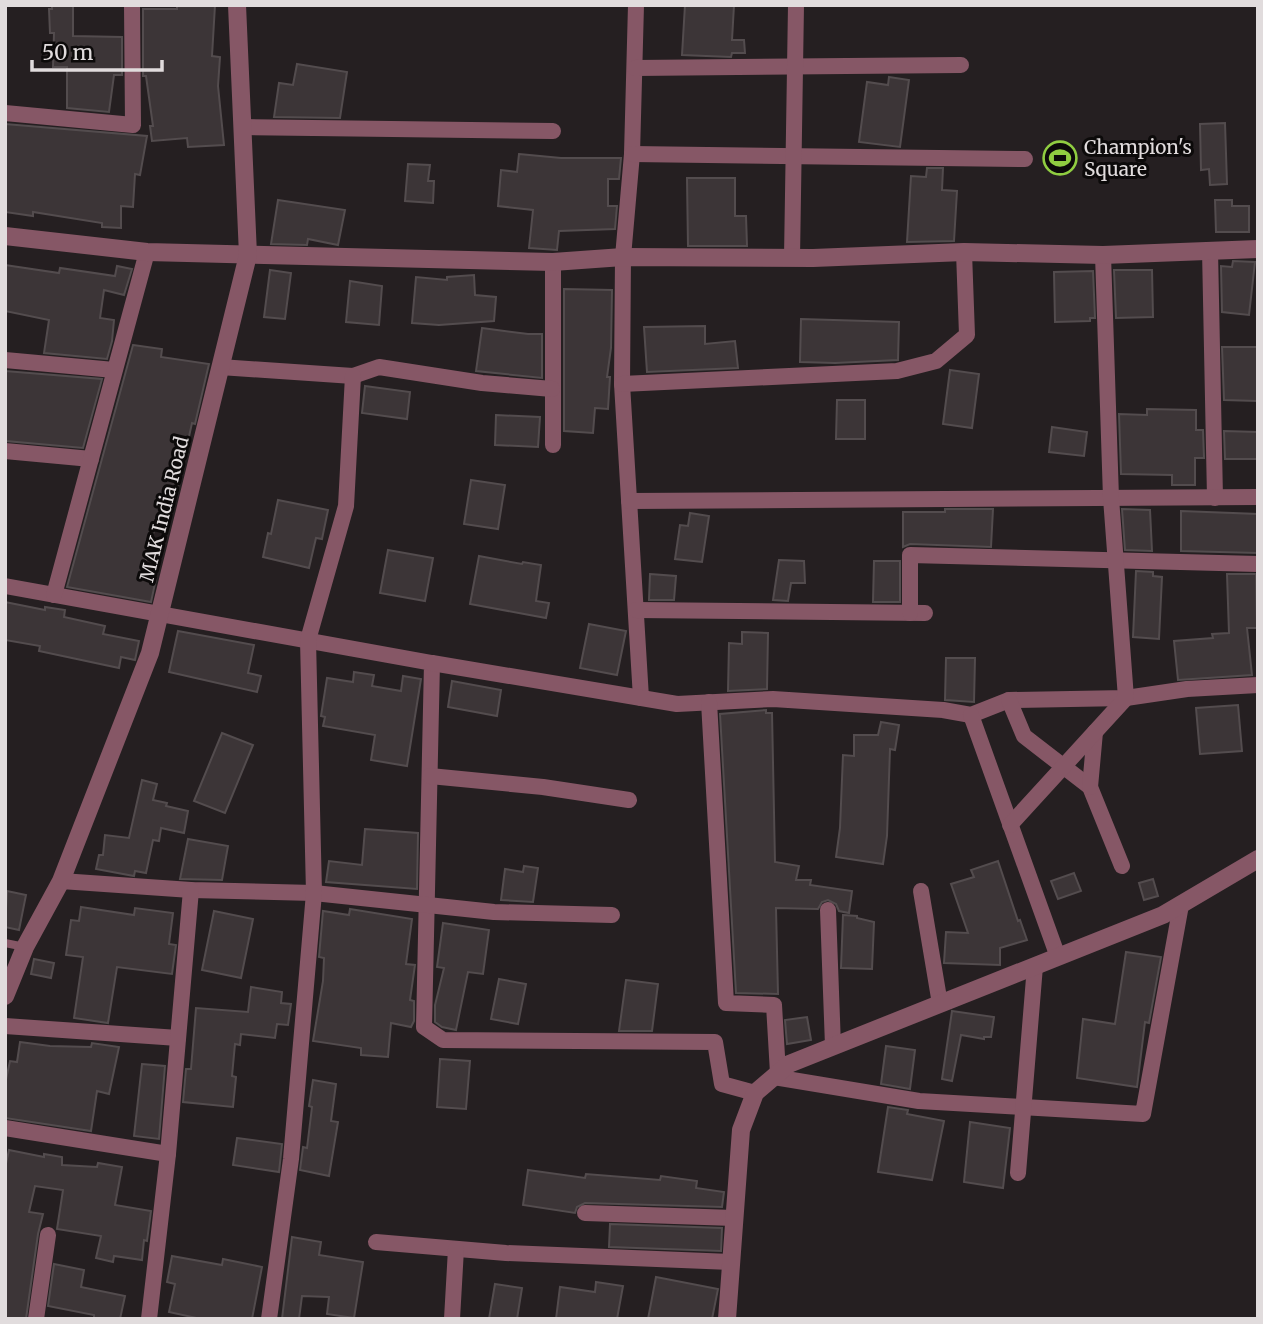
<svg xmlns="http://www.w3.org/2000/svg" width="1263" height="1324" font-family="Merriweather,serif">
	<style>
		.building { fill: #3c3537; stroke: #534c4e; stroke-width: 2 }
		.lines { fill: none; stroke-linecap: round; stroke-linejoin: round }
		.service { stroke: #865766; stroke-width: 8 }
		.minor { stroke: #865766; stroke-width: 16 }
		.tertiary { stroke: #865766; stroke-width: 18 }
		.labels { text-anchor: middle; stroke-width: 6; stroke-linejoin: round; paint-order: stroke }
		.poi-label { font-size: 19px; fill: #e1dcdd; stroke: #0c0a0a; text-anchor: start }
		.street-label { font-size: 19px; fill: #e1dcdd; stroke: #0c0a0a }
	</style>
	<rect width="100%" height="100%" fill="#251f21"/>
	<g class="building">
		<path d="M52 5H73V36L122 37V75H114L109 112 67 108V67H53L54 33H50L49 9H52Z"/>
		<path d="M177 5H215L212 56 220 57 218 86 224 145 188 147 187 138 152 141 150 126H153L146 76H143V9H177Z"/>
		<path d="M685 5H734L732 40H744L745 53H732L731 57 682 55Z"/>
		<path d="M297 64 347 72 340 118 274 117 279 83 293 85Z"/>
		<path d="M889 77 909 80 900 147 859 142 867 82 888 85Z"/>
		<path d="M1225 123 1227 184 1210 185 1209 169 1201 170 1200 124Z"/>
		<path d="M5 124 147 136 140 175 135 174 133 207 121 206V228L102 227V223L33 212V216L5 212Z"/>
		<path d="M519 154 561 158H621L619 179H608V206H617L615 229 559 231 557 250 529 248 533 210 498 206 501 170 517 172Z"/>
		<path d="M408 164 430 165 428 181H434L433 203 405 201Z"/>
		<path d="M927 168H943L942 190 957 191 954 241 907 242 911 176 926 177Z"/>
		<path d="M687 178H735V216H746L747 246H688Z"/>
		<path d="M278 200 345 210 338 245 308 239 307 245 271 244Z"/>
		<path d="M1215 200H1232V206H1249V232H1216Z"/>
		<path d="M1233 261 1255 262 1249 315 1222 312 1221 266 1232 267Z"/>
		<path d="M5 265 59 273 60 268 115 276 117 266 132 269 124 295 104 290 100 318 114 320 112 341 107 359 44 353 49 320 5 311Z"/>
		<path d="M270 270 291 273 285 319 264 317Z"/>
		<path d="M1114 270H1152L1153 317 1116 318Z"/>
		<path d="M1093 271 1095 318H1090V321L1055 322 1054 272Z"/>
		<path d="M474 275 475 295 496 297 494 321 439 325 412 323 416 277 447 280V277Z"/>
		<path d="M350 281 382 286 379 325 346 322Z"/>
		<path d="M564 289 612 290 611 348 607 377H610L608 409 595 408 593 433 564 431Z"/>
		<path d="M801 319 899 322 898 360 835 363 800 362Z"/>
		<path d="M705 326V344L735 341 738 368 647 372 644 327Z"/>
		<path d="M482 328 528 334H542V378L476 371Z"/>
		<path d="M133 345 162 349 161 357 209 364 195 424 192 423 172 513 161 510 153 534 150 533 144 576 156 579 151 602 67 587Z"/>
		<path d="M1222 347H1258L1257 401 1224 400Z"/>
		<path d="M950 370 979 374 972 428 943 424Z"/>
		<path d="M5 371 102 379 83 448 6 441Z"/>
		<path d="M365 386 410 392 407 419 362 413Z"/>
		<path d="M837 400H865V439H836Z"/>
		<path d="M1147 409 1196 410V430H1203L1204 458H1195V485H1172V475L1121 474 1119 414 1147 415Z"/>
		<path d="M496 415 540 417 538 447 495 445Z"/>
		<path d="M1052 427 1087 432 1084 456 1049 452Z"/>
		<path d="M1224 431 1258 432V459H1225Z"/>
		<path d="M471 480 505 485 498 529 464 524Z"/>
		<path d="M278 500 328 510 322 539 316 538 309 568 263 557 268 533 271 534Z"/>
		<path d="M945 509H993L991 547 910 544 903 547V512H945Z"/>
		<path d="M1122 509 1150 510 1152 551 1125 550Z"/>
		<path d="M1181 511 1258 514V553L1181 551Z"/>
		<path d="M690 513 709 516 702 562 675 559 680 525 688 526Z"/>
		<path d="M388 550 433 558 425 601 380 593Z"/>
		<path d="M479 556 522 564 523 562 541 565 536 601 549 603 546 618 470 604Z"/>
		<path d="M779 560 804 561 805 583H791L788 601 773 600Z"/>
		<path d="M874 561H900V602H873Z"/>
		<path d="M1136 571 1153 572V576L1162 577 1159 639 1133 637Z"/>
		<path d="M650 574 676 576 674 600H649Z"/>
		<path d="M1227 574H1256L1257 628H1247L1252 675 1178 680 1174 641 1213 638 1212 634 1229 633Z"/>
		<path d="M5 602 45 610V607L65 610 64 617 105 626 103 634 139 641 135 660 121 657 119 668 39 651 40 646 5 640Z"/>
		<path d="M589 624 626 631 617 675 580 668Z"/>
		<path d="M178 631 254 645 248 673 261 676 257 692 169 672Z"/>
		<path d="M742 632 768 633 767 689 728 691 729 643 742 644Z"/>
		<path d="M946 658H975L974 702 945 700Z"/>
		<path d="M354 672 374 675 372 686 401 691 403 676 421 679 407 766 371 760 375 735 323 726 325 717 321 716 327 678 353 682Z"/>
		<path d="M452 681 501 690 497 716 448 707Z"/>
		<path d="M1238 705 1242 751 1200 754 1196 708Z"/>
		<path d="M766 710V713H772L775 862 799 866 796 880H811L810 885 852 891 849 913 839 911 836 904 828 900 822 902 818 909 776 908 778 994 736 993 720 714Z"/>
		<path d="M881 722 899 725 895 750 890 749 887 836 883 864 836 857 840 828 843 755 854 756V735H878Z"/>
		<path d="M222 733 253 745 225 813 194 801Z"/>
		<path d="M142 780 157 784 153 800 167 803 166 806 188 811 184 833 161 828 159 841 153 840 146 873 135 871 134 876 96 869 99 855H103L105 835 129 838Z"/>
		<path d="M365 829 418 833 417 889 326 882 329 861 362 865Z"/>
		<path d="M188 839 228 846 222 880 180 879Z"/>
		<path d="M998 861 1018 921 1020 920 1027 940 1000 948V965L944 963 946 932 968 933 951 884 974 877 971 870Z"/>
		<path d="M524 866 538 868 533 902 501 900 505 869 523 872Z"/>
		<path d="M1074 873 1081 891 1058 899 1051 881Z"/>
		<path d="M1153 879 1158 896 1144 900 1139 883Z"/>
		<path d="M7 891 26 895 19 930 5 927Z"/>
		<path d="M81 907 134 915 135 908 173 913 169 944 176 945 172 974 117 967 108 1023 74 1018 83 957 66 955 71 920 79 921Z"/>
		<path d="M350 909 412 919 406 964 415 965 410 1000 414 1001V1021L411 1027 391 1023 388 1057 361 1055V1048L313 1041 323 981 324 958 319 957 323 911 349 915Z"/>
		<path d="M214 911 253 919 241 978 202 970Z"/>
		<path d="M843 915 857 916V918L874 922 872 969 841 968Z"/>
		<path d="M443 923 489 930 483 974 468 972 456 1030 442 1027 435 1022V1005L444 968 437 967Z"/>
		<path d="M1126 952 1161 957 1149 1023 1145 1022 1137 1087 1077 1078 1083 1019 1115 1024Z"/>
		<path d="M34 959 54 963 51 978 31 974Z"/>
		<path d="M499 979 526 984 518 1024 491 1019Z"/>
		<path d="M626 980 658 984 652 1031H619Z"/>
		<path d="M251 987 282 992 281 1003 291 1004 288 1025 277 1024 275 1038 241 1034 240 1045 235 1044 232 1076 236 1077 233 1107 183 1102 186 1069H191L196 1008 248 1012Z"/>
		<path d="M952 1011 994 1017 991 1037H984V1039L961 1035 952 1081 942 1079Z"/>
		<path d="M807 1017 811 1040 787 1044 785 1020Z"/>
		<path d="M20 1042 50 1046 91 1047 92 1043 119 1047 109 1094 97 1091 91 1131 5 1118V1084L10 1061 17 1062Z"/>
		<path d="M886 1046 915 1050 910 1089 881 1084Z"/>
		<path d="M440 1059 470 1061 466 1109 437 1107Z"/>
		<path d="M142 1064 165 1066 159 1139 134 1136Z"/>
		<path d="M313 1080 336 1084 331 1121 338 1122 329 1176 300 1170 303 1147 307 1148 312 1107 309 1106Z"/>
		<path d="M888 1107 908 1110 907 1114 944 1121 932 1180 878 1172Z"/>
		<path d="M970 1122 1010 1128 1003 1188 964 1182Z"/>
		<path d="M237 1138 282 1144 279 1172 233 1165Z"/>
		<path d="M9 1150 44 1157V1154L62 1157V1165L97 1167 98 1163 122 1167 115 1205 151 1211 147 1241 144 1240 142 1260 114 1256 113 1262 96 1258 101 1236 57 1229 63 1190 35 1186 29 1212 43 1214 38 1234 26 1319H5V1168Z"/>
		<path d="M528 1170 585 1178 586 1174 660 1180 661 1176 697 1181 696 1188 724 1192 722 1207 585 1203 577 1207 575 1213 523 1205Z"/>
		<path d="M610 1224 722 1228 721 1251 609 1247Z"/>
		<path d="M292 1237 321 1242 319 1255 363 1262 354 1318 327 1314 329 1297 302 1296 299 1319H282Z"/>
		<path d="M172 1256 222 1265 223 1259 262 1267 252 1319H201L169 1312 175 1284 167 1282Z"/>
		<path d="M54 1264 84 1270 81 1287 125 1296 120 1319H94V1315L48 1306Z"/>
		<path d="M656 1277 718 1289 712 1319H648Z"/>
		<path d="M596 1282 623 1286 617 1319H556L560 1287 595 1292Z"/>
		<path d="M495 1284 522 1288 517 1319H489Z"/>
	</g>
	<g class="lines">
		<path class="service" d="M5 943 25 947"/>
		<g class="minor">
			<path d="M636 5 632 154 623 257 622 384 641 698"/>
			<path d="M635 68 961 65"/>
			<path d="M5 113 133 125 132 5"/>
			<path d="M242 127 553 131"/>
			<path d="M632 154 1025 159"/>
			<path d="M1210 250 1215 498"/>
			<path d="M792 258 796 5"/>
			<path d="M553 262V445"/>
			<path d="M5 360 114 370"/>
			<path d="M220 367 353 376 379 367 482 383 552 389"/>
			<path d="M622 384 897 371 936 361 967 335 964 252"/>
			<path d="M5 451 91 459"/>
			<path d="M629 501 1258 497"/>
			<path d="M5 586 432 663 424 1027 443 1040 715 1042 722 1084 755 1093"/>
			<path d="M54 595 147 252"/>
			<path d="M636 610 925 613"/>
			<path d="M910 613V555L1258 564"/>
			<path d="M432 663 677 704 773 699 943 710 971 715 1009 700 1126 698 1187 689 1258 685"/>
			<path d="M1009 700 1024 736 1090 787 1122 866"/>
			<path d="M709 702 726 1003 774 1005 778 1073"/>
			<path d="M971 715 1058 957"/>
			<path d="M430 776 543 787 629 800"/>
			<path d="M1090 787 1095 732"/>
			<path d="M1010 825 1126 698 1111 498 1103 255"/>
			<path d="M61 881 191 890 314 893 494 912 612 915"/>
			<path d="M921 891 940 1004"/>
			<path d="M828 910 833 1046"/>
			<path d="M5 1026 178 1038"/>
			<path d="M774 1077 919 1101 1143 1114 1181 905"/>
			<path d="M5 1128 168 1154"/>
			<path d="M1018 1173 1035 966"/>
			<path d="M585 1213 734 1218"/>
			<path d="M376 1242 506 1253 731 1262"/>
			<path d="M36 1319 48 1235"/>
			<path d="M149 1319 168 1154 191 890"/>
			<path d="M269 1319 291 1159 314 893 308 640 346 506 353 376"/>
			<path d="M452 1319 456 1249"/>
		</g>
		<g class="tertiary">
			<path d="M5 236 147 252 553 262 623 257 813 258 964 252 1103 255 1258 249"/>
			<path d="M5 996 25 947 61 881 150 653 248 255 237 5"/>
			<path d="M727 1319 741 1130 755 1093 789 1064 1163 915 1258 859"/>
		</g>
	</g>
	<defs>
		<symbol id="stadium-ring" viewBox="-11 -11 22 22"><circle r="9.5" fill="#0c0a0a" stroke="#90cd41" stroke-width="1.5"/><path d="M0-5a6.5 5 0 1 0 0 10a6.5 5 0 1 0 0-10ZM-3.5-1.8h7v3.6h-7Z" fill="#90cd41"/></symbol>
	</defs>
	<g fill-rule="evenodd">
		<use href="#stadium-ring" x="1041" y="139" width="38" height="38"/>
	</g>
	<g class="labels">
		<g class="poi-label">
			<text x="1084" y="154">Champion's<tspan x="1084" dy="22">Square</tspan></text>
		</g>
		<g class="street-label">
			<text transform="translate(164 509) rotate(-76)" y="7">MAK India Road</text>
		</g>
	</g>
	<rect width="1263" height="1324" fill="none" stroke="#e1dcdd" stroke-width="14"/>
	<path d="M32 60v10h130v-10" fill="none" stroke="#e1dcdd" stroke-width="3.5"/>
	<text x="42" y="60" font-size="21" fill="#e1dcdd" stroke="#0c0a0a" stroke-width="5" paint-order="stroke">50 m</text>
</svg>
